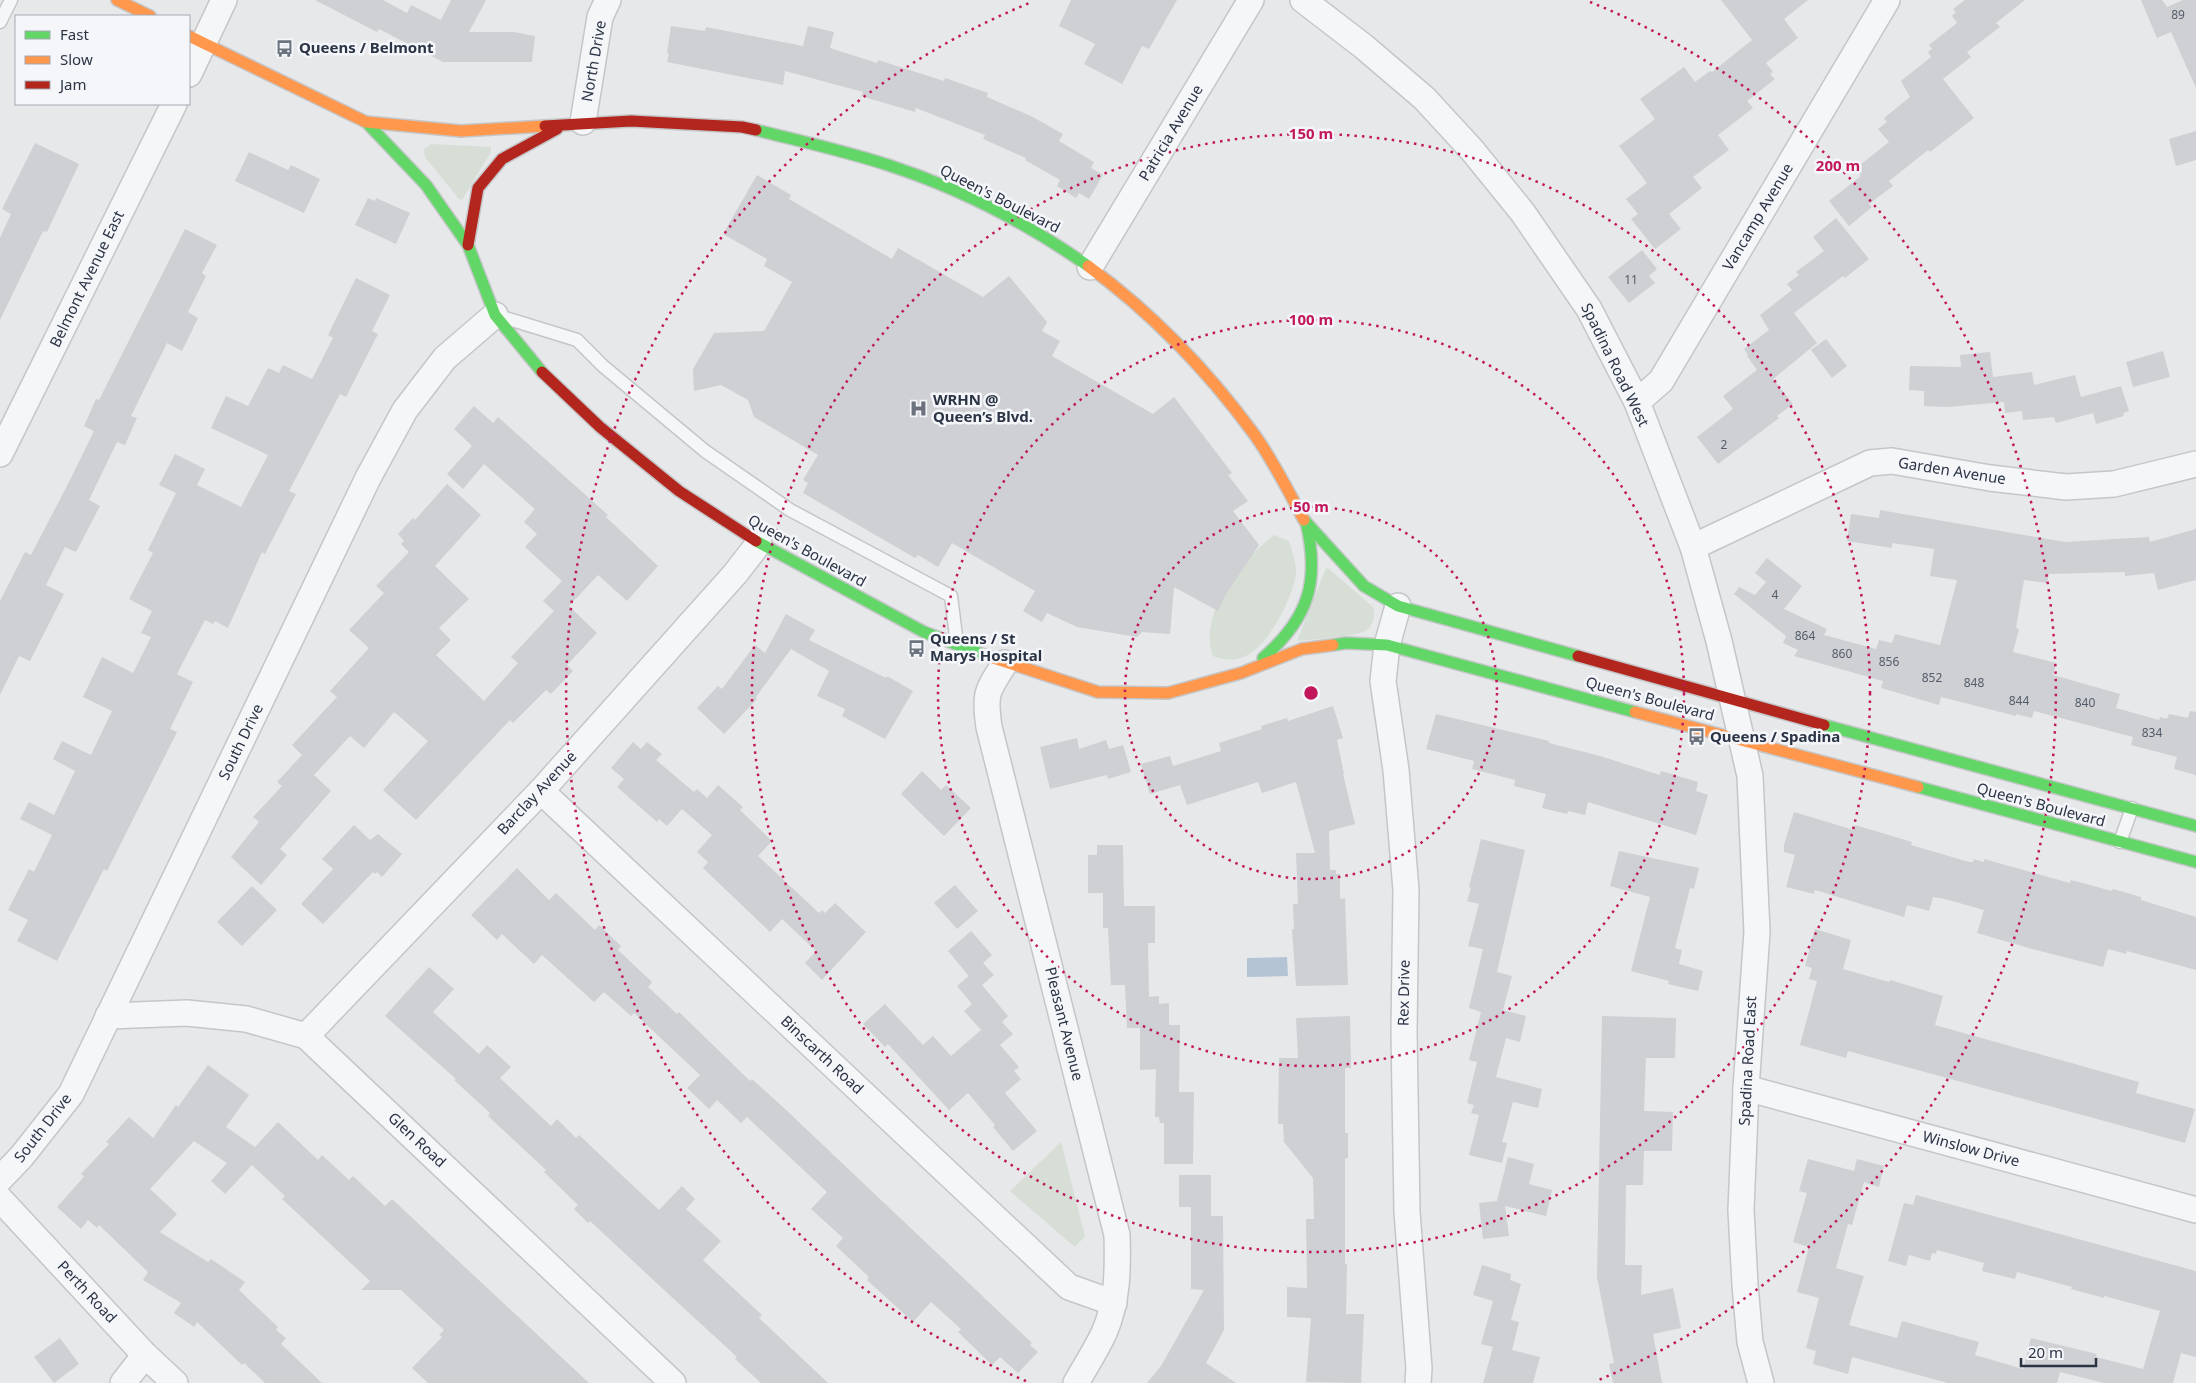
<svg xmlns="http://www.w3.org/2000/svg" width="2196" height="1383" font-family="'Noto Sans',sans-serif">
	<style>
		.green { fill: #d6ded6 }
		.water { fill: #b4c4d5 }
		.building { fill: #ced0d3 }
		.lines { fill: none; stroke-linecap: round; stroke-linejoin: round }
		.lane-casing { stroke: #c4c6c8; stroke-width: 15 }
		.street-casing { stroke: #c4c6c8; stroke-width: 28 }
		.fast-casing { stroke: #c4c6c8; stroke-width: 14 }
		.slow-casing { stroke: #c4c6c8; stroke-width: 14 }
		.jam-casing { stroke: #c4c6c8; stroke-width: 14 }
		.lane { stroke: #f5f6f7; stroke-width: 12 }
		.street { stroke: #f5f6f7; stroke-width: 25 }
		.fast { stroke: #63d668; stroke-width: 11 }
		.slow { stroke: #ff974d; stroke-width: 11 }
		.jam { stroke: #b3261e; stroke-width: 11 }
		.ring { fill: none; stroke: #c2185b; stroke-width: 2.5; stroke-dasharray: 2.5 5 }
		.labels { text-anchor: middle; stroke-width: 5; stroke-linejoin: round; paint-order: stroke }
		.number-label { font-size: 12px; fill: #545c69 }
		.poi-label { font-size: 15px; font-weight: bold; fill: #2b3445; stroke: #f4f6f9; text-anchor: start }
		.street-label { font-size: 15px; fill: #2b3445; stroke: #f4f6f9 }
		.centre { fill: #c2185b; stroke: #f4f6f9; stroke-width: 2.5 }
		.ring-label { font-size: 15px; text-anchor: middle; font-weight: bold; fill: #c2185b; stroke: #f4f6f9; stroke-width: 5; stroke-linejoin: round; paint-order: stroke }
	</style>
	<rect width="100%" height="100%" fill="#e6e8ea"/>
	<g class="green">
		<path d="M431 144 491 147V152L462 200 459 199 425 157 424 149Z"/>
		<path d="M1274 535 1289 541C1292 551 1297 565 1296 575 1292 599 1267 649 1243 657 1232 661 1223 660 1213 656 1197 614 1243 559 1274 535Z"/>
		<path d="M1326 568 1329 569 1373 607C1375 614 1374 624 1368 629 1360 637 1311 639 1297 641Z"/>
		<path d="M1061 1142 1085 1236 1075 1247 1010 1191Z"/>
	</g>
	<path class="water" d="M1287 957 1288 976 1247 977V958Z"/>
	<g class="building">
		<path d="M315 0H383L407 13 411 5 441 20 451 0H486L469 32H514L535 36 532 62H443L379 29 377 32Z"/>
		<path d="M1071 0H1177L1149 49 1142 46 1122 84 1084 64 1095 44 1059 26Z"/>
		<path d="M1721 0H1808L1784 19 1798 38 1766 63 1773 72 1770 74 1775 79 1747 101 1753 108 1718 135 1729 150 1693 177 1702 188 1669 214 1681 229 1655 249 1631 219 1638 214 1626 199 1647 183 1619 146 1655 119 1640 99 1684 67 1695 82 1710 71 1712 72 1752 40Z"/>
		<path d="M1965 0H2025L1996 23 2000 27 1967 52 1971 57 1943 79 1974 118 1930 152 1928 150 1889 181 1893 186 1869 204 1872 207 1849 226 1829 201 1861 176 1855 169 1889 142 1878 129 1887 122 1884 118 1910 97 1901 81 1931 57 1928 52 1932 49 1929 45 1957 23 1952 16 1956 12 1953 9Z"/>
		<path d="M2141 0H2162L2167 7 2183 0H2196V88L2171 32 2157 38Z"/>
		<path d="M671 26 705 31 706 27 803 46 808 26 834 32 830 48 877 63 878 60 944 81 945 78 988 93 987 97 1031 116 1063 134 1059 141 1094 162 1091 168 1103 175 1089 199 1079 193 1076 198 1057 186 1060 180 1025 160 1026 158 983 139 985 135 916 108 915 112 861 96 863 92 785 71 783 85 667 62 669 54 667 53Z"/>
		<path d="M2196 131V160L2176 166 2169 139Z"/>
		<path d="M35 143 79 164 47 232 43 231 0 320V238L11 214 2 209Z"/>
		<path d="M249 152 288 170 291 165 320 179 304 213 235 181Z"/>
		<path d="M757 175 791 195 789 199 892 259 898 248 983 297 1009 276 1047 322 1042 331 1060 341 1052 356 1153 414 1174 397 1232 473 1228 475 1248 501 1233 511 1259 545 1226 594 1218 611 1174 587 1170 634 1142 632 1137 637 1077 627 1047 613 1042 622 1023 611 1035 591 952 543 938 567 918 555 915 558 803 493 808 483 803 480 818 455 754 417 748 400 721 385 694 391 693 369 714 333 764 331 792 282 764 266 767 259 723 234Z"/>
		<path d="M368 198 375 201 376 198 410 213 396 244 355 225Z"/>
		<path d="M1836 218 1869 259 1845 278 1843 276 1794 313 1817 343 1773 379 1793 404 1777 416 1779 418 1718 464 1697 437 1733 409 1723 396 1757 370 1747 356 1748 355 1744 349 1769 330 1760 315 1792 290 1787 284 1799 275 1796 272 1824 251 1813 237Z"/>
		<path d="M185 229 217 245 202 273 206 276 188 312 198 318 182 351 167 343 131 416 137 418 125 445 117 442 89 500 100 506 76 552 65 547 46 585 64 594 30 661 19 656 0 695V601L25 552 31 555 71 478 94 431 84 426 96 399 99 400Z"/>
		<path d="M1642 250 1657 269 1649 276 1655 283 1629 303 1608 277Z"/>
		<path d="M356 278 390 295 372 331 378 334 346 397 340 394 289 491 296 494 267 550 265 554 262 552 228 628 215 621 213 624 205 620 177 674 193 682 170 729 177 732 107 871 104 869 57 961 17 941 28 920 8 910 29 869 34 872 52 835 20 819 29 802 54 815 75 771 53 759 62 741 91 755 112 711 83 697 102 657 133 673 151 637 141 633 152 611 129 599 153 553 148 550 176 493 159 485 175 454 205 469 197 485 241 507 268 455 211 428 226 396 248 406 268 368 279 373 283 365 312 379 333 338 328 335Z"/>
		<path d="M1826 339 1847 366 1832 378 1811 350Z"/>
		<path d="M2163 351 2170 377 2133 387 2126 362Z"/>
		<path d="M1990 352 1993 377 2032 372 2034 385 2075 375 2081 397 2121 386 2129 411 2123 413 2124 416 2096 424 2093 413 2056 423 2054 417 2023 420 2022 411 2005 413 2004 402 1948 407 1924 406V391L1909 390 1910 366 1961 367 1960 355Z"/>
		<path d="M474 406 493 423 498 417 608 515 606 517 658 566 627 601 598 575 569 606 597 633 567 665 573 671 551 694 546 690 513 723 510 720 416 820 383 790 428 741 394 712 364 748 350 736 314 775 331 791 280 849 287 855 261 885 231 857 259 822 253 817 282 786 277 782 302 755 292 745 337 697 330 691 369 648 349 630 384 593 376 586 409 552 401 544 404 541 398 534 413 518 415 520 447 484 481 515 435 566 469 599 439 628 451 640 436 655 484 701 518 663 511 657 554 611 543 601 562 581 525 547 537 534 524 522 535 509 484 464 463 489 447 474 472 446 454 429Z"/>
		<path d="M1880 510 2065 542 2149 537 2150 542 2196 529V580L2158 590 2154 573 2125 576V572L2049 574 2047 583 2024 580 2016 628 2019 629 2013 652 2056 663 2053 675 2120 694 2116 708 2159 720 2160 717 2167 719 2169 714 2188 718 2190 711 2196 712V775L2174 769 2177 757 2131 745 2133 737 2034 711 2032 718 2016 714V716L1941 697 1939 705 1881 688 1883 681 1794 656 1798 650 1783 643 1786 636 1734 594 1739 587 1755 595 1766 582 1755 573 1767 558 1802 586 1784 609 1827 629 1824 635 1876 649 1879 640 1892 643 1895 634 1940 645 1957 580 1930 576 1934 549 1892 543V548L1847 541 1851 514 1879 518Z"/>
		<path d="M786 614 815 630 809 640 886 678 887 676 913 691 885 739 842 716 845 709 817 696 829 671 791 649 756 697 757 699 724 734 697 708 718 686 722 689 755 645 765 653Z"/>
		<path d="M1333 706 1343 738 1337 740 1344 774H1343L1355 824 1329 831 1330 870H1336V874H1340V899L1345 898 1348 985 1296 986 1292 929H1294L1293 904H1298L1296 853H1315L1296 782 1262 793 1258 782 1187 805 1180 785 1150 794 1141 764 1170 756 1173 766 1221 751 1219 743 1262 729 1261 726 1287 718 1288 721Z"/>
		<path d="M1436 714 1549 741V743L1600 756 1660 775 1661 771 1698 782 1696 791 1708 795 1696 835 1588 802 1585 815 1568 811 1567 814 1542 808 1546 794 1514 786 1515 780 1472 769 1474 761 1426 749Z"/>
		<path d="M1077 738 1079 749 1106 740 1109 749 1123 745 1131 772 1108 779 1107 775 1050 789 1040 747Z"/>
		<path d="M633 742 641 749 647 742 662 754 656 760 694 792 697 789 707 798 718 785 743 807 740 810 772 841 758 856 819 913 822 910 825 913 835 903 866 932 822 980 805 963 816 951 782 919 770 932 703 868 708 862 697 852 712 835 682 809 667 826 659 819 657 822 617 787 624 779 611 768Z"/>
		<path d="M922 771 941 790 946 785 971 808 944 836 901 794Z"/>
		<path d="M1794 812 1854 830 1855 825 1912 842 1911 845 1969 862H1973L1974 859 1984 862V859L2070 883 2071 880 2112 891 2113 889 2141 897V900L2196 917V970L2127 951 2126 954 2108 949 2103 967 2036 950 1977 933 1984 910 1945 899 1933 897 1929 911 1907 905 1904 917 1815 890 1814 894 1786 887 1795 855 1784 852V845Z"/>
		<path d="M354 825 370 840 378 834 402 854 382 877 377 872 375 874 373 872 323 924 301 904 333 869 322 859Z"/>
		<path d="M1481 839 1525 850 1497 972 1512 976 1503 1010 1526 1016 1520 1042 1506 1038 1496 1077 1542 1089 1538 1108 1513 1102 1502 1142 1507 1143 1502 1163 1469 1155 1479 1115 1471 1113 1474 1105 1467 1103 1477 1062 1469 1060 1481 1012 1469 1008 1483 949 1468 946 1479 904 1467 901 1471 888 1469 887Z"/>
		<path d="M1097 845H1123L1124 906H1155V943H1148L1149 997 1159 996V1004L1169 1003V1025H1180L1179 1092H1194L1193 1164H1164V1123H1160L1159 1117H1155L1156 1069 1140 1070V1028H1127L1125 985H1111L1108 928H1103V893H1088V855H1097Z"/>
		<path d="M1619 851 1699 868 1694 889 1690 888 1675 948 1682 950 1679 964 1703 971 1698 991 1668 984 1669 981 1631 971 1650 897 1610 886Z"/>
		<path d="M517 868 549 900 556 893 595 930 599 925 621 946 618 950 652 982 648 987 677 1014 679 1012 750 1081 752 1079 785 1109 1032 1343 1030 1345 1038 1352 1018 1373 1000 1357 992 1365 958 1332 961 1329 931 1302 913 1322 867 1280 869 1277 836 1246 843 1238 811 1209 827 1192 747 1117 741 1123 717 1100 709 1109 687 1088 700 1075 634 1013 631 1016 604 992 594 1002 542 955 534 964 502 934 497 940 471 915Z"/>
		<path d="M955 885 978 911 957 929 934 903Z"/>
		<path d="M252 886 277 910 242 946 217 922Z"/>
		<path d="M1815 929 1851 940 1843 969 1889 982 1890 980 1943 996 1935 1025 2139 1082 2136 1093 2195 1109 2185 1143 1848 1051 1846 1058 1800 1045 1817 981 1809 979 1812 968 1805 966Z"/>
		<path d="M971 931 992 955 983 963 994 975 982 985 1008 1016 1002 1022 1013 1034 1000 1045 1019 1067 1014 1071 1021 1079 1005 1093 1037 1131 1013 1151 993 1127 995 1125 968 1093 949 1110 888 1044 885 1047 863 1024 885 1004 923 1045 933 1036 951 1056 981 1030 964 1011 972 1004 957 986 969 976 948 951Z"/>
		<path d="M429 967 454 989 433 1012 479 1054 487 1045 511 1067 500 1078 551 1126 557 1119 576 1138 579 1135 659 1210 682 1186 695 1199 686 1209 721 1241 703 1260 762 1315 759 1318 828 1383H761L735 1359 737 1357 663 1289 590 1221 588 1223 574 1209 578 1205 544 1172 546 1170 488 1116 490 1113 454 1080 456 1079 385 1016Z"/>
		<path d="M1350 1016 1351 1068H1345V1133H1348V1158H1345V1264H1347L1346 1314H1364L1361 1383 1306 1382 1311 1318 1287 1317V1287L1307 1288 1306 1219H1314L1313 1178 1284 1142 1283 1124H1278L1279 1058H1298L1296 1018Z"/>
		<path d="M1602 1016 1676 1018 1675 1058H1646L1644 1111 1673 1112 1672 1151H1644L1643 1185H1626L1625 1265H1642L1641 1295 1673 1288 1681 1328 1653 1334 1662 1383H1613L1609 1364 1614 1363 1597 1277Z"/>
		<path d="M208 1065 249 1095 226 1127 255 1147 278 1122 318 1160 322 1155 349 1180 353 1176 385 1206 392 1199 589 1383H428L412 1368 442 1337 439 1335 444 1330 401 1290H361L370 1281 282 1199 285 1196 252 1165 225 1194 211 1181 227 1163 194 1141 150 1189 177 1214 160 1232 208 1262 211 1259 245 1282 239 1290 278 1327 276 1330 286 1338 281 1344 322 1383H265L244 1363 242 1365 197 1322 194 1327 174 1313 181 1303 143 1280 148 1272 99 1225 97 1228 88 1220 81 1229 57 1207 82 1179 84 1176 81 1174 109 1144 106 1142 129 1117 153 1138 176 1105 178 1107Z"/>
		<path d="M1508 1157 1534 1164 1529 1184 1552 1190 1546 1216 1505 1206 1509 1236 1483 1239 1479 1203 1497 1201Z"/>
		<path d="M1808 1159 1854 1171 1857 1159 1884 1166 1879 1187 1864 1182 1852 1225 1848 1224 1836 1268 1864 1276 1849 1325 1897 1338 1902 1321 1979 1342 1975 1355 2023 1369 2031 1338 2097 1354 2096 1357 2143 1369 2160 1311 2104 1296V1298L2071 1289 2072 1287 2017 1272 2015 1279 1982 1271 1984 1263 1937 1250 1936 1254 1932 1253 1930 1261 1909 1255 1906 1266 1888 1261 1904 1203 1913 1205 1916 1195 2196 1271V1357L2181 1353 2173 1383H2104L2060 1372 2057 1383H1948L1852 1357 1848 1374 1813 1364 1816 1351 1806 1348 1819 1298 1797 1292 1809 1247 1793 1242 1807 1193 1799 1191Z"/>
		<path d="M1179 1175H1211V1216H1223L1224 1330 1206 1363 1236 1383H1147L1161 1366 1204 1290 1191 1289V1207H1179Z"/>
		<path d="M1482 1265 1511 1274 1510 1280 1521 1284 1511 1320 1519 1322 1512 1350 1540 1357 1533 1383H1483L1493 1347 1481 1344 1493 1301 1473 1295Z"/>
		<path d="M60 1338 79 1364 54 1383 34 1357Z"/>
	</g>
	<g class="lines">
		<defs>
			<g id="lane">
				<path d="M0 22 11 0"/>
				<path d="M502 317 577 340 603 366 705 451 790 510 951 596 957 644"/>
				<path d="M2120 842 2132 808"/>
			</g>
			<g id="street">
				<path d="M1303 0 1363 46 1424 98 1472 150 1523 213 1589 309 1637 402 1693 547 1719 641 1750 776 1757 932 1746 1088 1741 1210 1745 1285 1750 1342 1761 1383"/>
				<path d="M189 74 224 0"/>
				<path d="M583 122 600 17 608 0"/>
				<path d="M1090 267 1251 0"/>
				<path d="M1637 402 1661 381 1887 0"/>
				<path d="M0 454 174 104"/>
				<path d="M1693 547 1870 463 1892 461 1990 478 2066 487 2114 484 2196 464"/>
				<path d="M1398 606 1387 645 1383 681 1396 770 1406 890 1404 1032 1407 1212 1419 1368 1418 1383"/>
				<path d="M1005 663C987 691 984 693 989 727L1117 1235C1118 1268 1118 1301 1104 1333 1096 1350 1085 1367 1076 1383"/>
				<path d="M541 791 1069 1287 1114 1303"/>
				<path d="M108 1016 187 1013 246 1019 306 1036 673 1383"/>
				<path d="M306 1036 541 791 735 574 759 543"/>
				<path d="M1746 1088 2196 1210"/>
				<path d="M0 1179 22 1156 71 1094 368 478 405 410 445 358 495 315"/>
				<path d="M0 1199 145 1355 175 1383"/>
				<path d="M123 1383 145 1355"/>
			</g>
			<g id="fast">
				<path d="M366 122 426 185 468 245 495 315 542 372"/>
				<path d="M756 130C800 141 845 151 888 165 959 188 1027 223 1088 266"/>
				<path d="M1304 520 1364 586 1398 606 1578 656"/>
				<path d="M756 541 924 632 987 656"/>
				<path d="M1333 645 1346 643 1387 645 1635 712"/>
				<path d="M1263 658C1309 618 1320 581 1306 522"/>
				<path d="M1824 725 2196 826"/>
				<path d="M1918 787 2196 862"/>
			</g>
			<g id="slow">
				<path d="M117 0 150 16"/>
				<path d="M189 36 366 122 461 131 545 126"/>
				<path d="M1088 266C1152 313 1207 370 1254 434 1273 460 1288 491 1304 520"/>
				<path d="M987 656 1098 692 1168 693 1241 673 1302 649 1333 645"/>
				<path d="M1635 712 1918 787"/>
			</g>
			<g id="jam">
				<path d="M545 126 631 121 742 127 756 130"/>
				<path d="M468 245 478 188 502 159 557 129"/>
				<path d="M542 372 600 427 679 491 756 541"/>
				<path d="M1578 656 1824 725"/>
			</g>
		</defs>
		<use href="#lane" class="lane-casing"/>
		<use href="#street" class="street-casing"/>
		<use href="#fast" class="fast-casing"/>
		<use href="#slow" class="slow-casing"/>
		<use href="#jam" class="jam-casing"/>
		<use href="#lane" class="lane"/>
		<use href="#street" class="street"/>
		<use href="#fast" class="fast"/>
		<use href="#slow" class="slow"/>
		<use href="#jam" class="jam"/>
	</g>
	<g class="ring">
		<circle cx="1311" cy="693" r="186"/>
		<circle cx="1311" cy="693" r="373"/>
		<circle cx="1311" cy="693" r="559"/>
		<path d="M1026 1381A745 745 0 0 1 1032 2M1590 2A745 745 0 0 1 1596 1381"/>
	</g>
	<defs>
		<symbol id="bus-bare" viewBox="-9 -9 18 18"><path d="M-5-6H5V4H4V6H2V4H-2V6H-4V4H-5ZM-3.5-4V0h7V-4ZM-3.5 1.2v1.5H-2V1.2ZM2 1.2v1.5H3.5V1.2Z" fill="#6c737f" stroke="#f4f6f9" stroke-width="2.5" paint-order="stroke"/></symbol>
		<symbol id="hospital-bare" viewBox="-9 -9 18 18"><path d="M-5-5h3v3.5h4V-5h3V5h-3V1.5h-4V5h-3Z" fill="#6c737f" stroke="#f4f6f9" stroke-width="2.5" paint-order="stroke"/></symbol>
	</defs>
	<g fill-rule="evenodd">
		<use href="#bus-bare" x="272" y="36" width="25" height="25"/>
		<use href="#hospital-bare" x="906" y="396" width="25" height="25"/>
		<use href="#bus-bare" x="904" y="636" width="25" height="25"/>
		<use href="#bus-bare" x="1684" y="724" width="25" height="25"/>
	</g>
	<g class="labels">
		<g class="number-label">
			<text x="2178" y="19">89</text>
			<text x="1631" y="284">11</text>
			<text x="1724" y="449">2</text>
			<text x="1775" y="599">4</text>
			<text x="1805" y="640">864</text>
			<text x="1842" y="658">860</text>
			<text x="1889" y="666">856</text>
			<text x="1932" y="682">852</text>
			<text x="1974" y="687">848</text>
			<text x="2019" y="705">844</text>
			<text x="2085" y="707">840</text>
			<text x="2152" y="737">834</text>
		</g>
		<g class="poi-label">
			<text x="299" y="53">Queens / Belmont</text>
			<text x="933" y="405">WRHN @<tspan x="933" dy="17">Queen’s Blvd.</tspan></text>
			<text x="930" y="644">Queens / St<tspan x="930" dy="17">Marys Hospital</tspan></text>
			<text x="1710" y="742">Queens / Spadina</text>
		</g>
		<g class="street-label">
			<text transform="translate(594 61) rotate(-80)" y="5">North Drive</text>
			<text transform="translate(1171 133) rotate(-59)" y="5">Patricia Avenue</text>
			<text transform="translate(1000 199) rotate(27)" y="5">Queen's Boulevard</text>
			<text transform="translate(1758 217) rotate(-59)" y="5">Vancamp Avenue</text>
			<text transform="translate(87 279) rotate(-64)" y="5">Belmont Avenue East</text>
			<text transform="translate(1615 365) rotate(64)" y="5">Spadina Road West</text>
			<text transform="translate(1952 471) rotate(9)" y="5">Garden Avenue</text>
			<text transform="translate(807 551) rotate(29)" y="5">Queen's Boulevard</text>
			<text transform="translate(1650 699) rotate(15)" y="5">Queen's Boulevard</text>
			<text transform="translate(241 742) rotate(-64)" y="5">South Drive</text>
			<text transform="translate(537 793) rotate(-47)" y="5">Barclay Avenue</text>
			<text transform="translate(2041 805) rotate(15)" y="5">Queen's Boulevard</text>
			<text transform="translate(1404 993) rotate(-89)" y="5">Rex Drive</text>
			<text transform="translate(1064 1024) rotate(76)" y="5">Pleasant Avenue</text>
			<text transform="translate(822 1055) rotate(43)" y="5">Binscarth Road</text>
			<text transform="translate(1748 1061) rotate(-87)" y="5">Spadina Road East</text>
			<text transform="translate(43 1128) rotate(-52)" y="5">South Drive</text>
			<text transform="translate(417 1140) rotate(43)" y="5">Glen Road</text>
			<text transform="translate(1971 1149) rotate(15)" y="5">Winslow Drive</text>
			<text transform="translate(87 1292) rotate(47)" y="5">Perth Road</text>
		</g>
	</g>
	<circle cx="1311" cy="693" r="8" class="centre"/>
	<g class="ring-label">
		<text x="1311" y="139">150 m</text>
		<text x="1838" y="171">200 m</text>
		<text x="1311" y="325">100 m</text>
		<text x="1311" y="512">50 m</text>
	</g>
	<rect x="15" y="15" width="175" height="90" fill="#f4f6f9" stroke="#a4a8b1"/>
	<rect x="25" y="31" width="25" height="8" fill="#63d668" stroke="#a4a8b1"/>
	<text x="60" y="40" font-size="15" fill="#2b3445">Fast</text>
	<rect x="25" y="56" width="25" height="8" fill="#ff974d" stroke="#a4a8b1"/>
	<text x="60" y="65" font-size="15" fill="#2b3445">Slow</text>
	<rect x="25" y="81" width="25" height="8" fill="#b3261e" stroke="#a4a8b1"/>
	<text x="60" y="90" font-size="15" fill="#2b3445">Jam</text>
	<path d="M2021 1358v8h75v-8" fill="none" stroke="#2b3445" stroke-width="2.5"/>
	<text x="2028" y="1358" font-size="15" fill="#2b3445" stroke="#f4f6f9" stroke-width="4" paint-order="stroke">20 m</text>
</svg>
